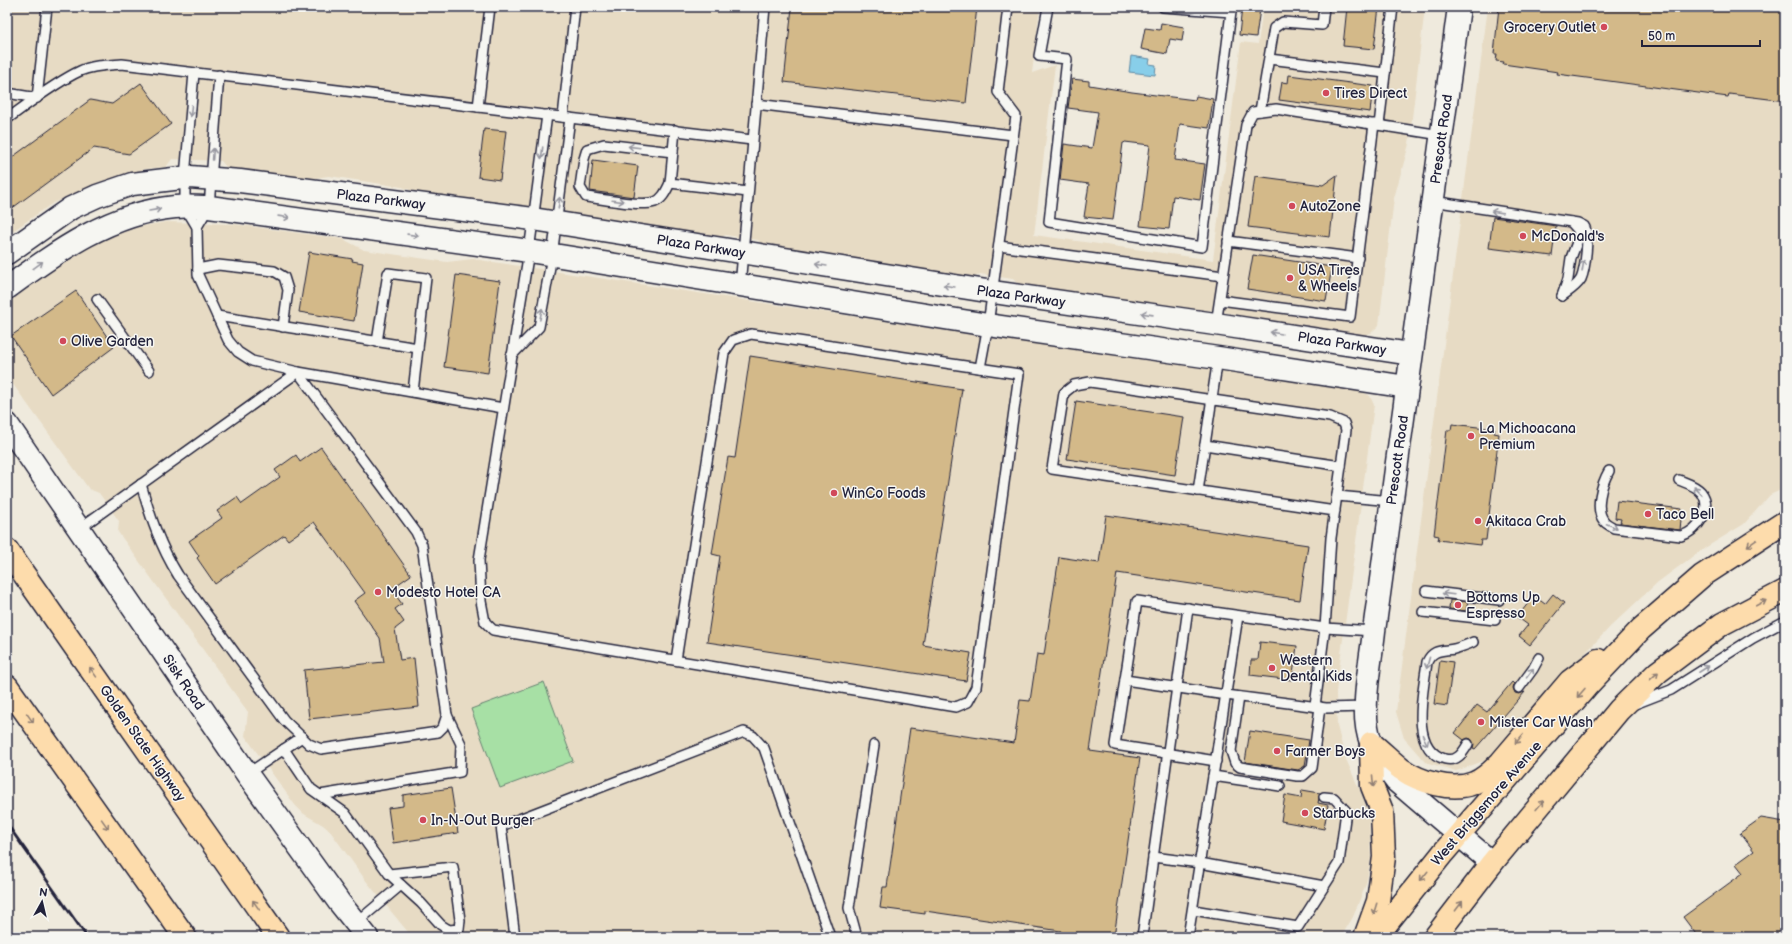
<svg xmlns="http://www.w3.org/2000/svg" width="1792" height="944" font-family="'Balsamiq Sans',sans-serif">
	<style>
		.built { fill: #e7dbc4 }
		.green { fill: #a7e0a5; stroke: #648170 }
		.water { fill: #88cee9; stroke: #5f89a3 }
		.building { fill: #d3b989; stroke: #22223b }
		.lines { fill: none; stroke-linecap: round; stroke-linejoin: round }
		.lane-casing { stroke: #22223b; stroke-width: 12 }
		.secondary-casing { stroke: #22223b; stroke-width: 25 }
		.primary-casing { stroke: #22223b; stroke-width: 25 }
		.highway-casing { stroke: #22223b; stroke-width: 25 }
		.lane { stroke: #f6f6f2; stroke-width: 9 }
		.secondary { stroke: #f6f6f2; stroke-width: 22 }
		.primary { stroke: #fddcac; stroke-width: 22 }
		.highway { stroke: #fddcac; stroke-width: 22 }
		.rail { stroke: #22223b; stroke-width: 3 }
		.oneway { stroke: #9797a0 }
		.oneway2 { stroke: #907f74 }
		.poi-dot { fill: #d1495b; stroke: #f6f6f2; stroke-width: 1.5 }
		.labels { text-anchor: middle; stroke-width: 3; stroke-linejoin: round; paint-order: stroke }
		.poi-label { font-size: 14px; fill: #22223b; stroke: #f6f6f2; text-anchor: start }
		.street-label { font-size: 14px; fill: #22223b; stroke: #f6f6f2 }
	</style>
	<rect width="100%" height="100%" fill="#efeadd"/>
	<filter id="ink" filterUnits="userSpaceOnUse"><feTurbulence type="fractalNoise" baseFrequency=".025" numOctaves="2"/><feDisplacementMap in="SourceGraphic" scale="8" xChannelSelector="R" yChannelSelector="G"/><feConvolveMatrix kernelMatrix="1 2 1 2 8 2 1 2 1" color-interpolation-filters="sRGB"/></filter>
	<g filter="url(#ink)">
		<g class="built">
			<path d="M7 7H1040L1032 73 1055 65 1034 235 1213 260 1241 42 1258 44 1263 7H1425L1409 144 1394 198 1379 325 1371 333 1360 336 1240 318 1235 314 1209 310 1203 314 1022 288 1013 279 980 274 972 279 765 248 758 240 725 235 715 241 580 220 573 214 519 205 513 210 430 197 402 187 329 176 307 179 227 168 221 161 172 159 166 167 145 169 93 185 53 203 7 235Z"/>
			<path d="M1488 7H1785V488L1770 495 1744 524 1700 551 1658 582 1611 626 1553 687 1500 755 1456 771 1425 762 1404 738 1396 712Z"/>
			<path d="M166 222 233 224 343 239 364 250 447 262 473 259 963 333 1361 391 1370 396 1374 405 1336 692 1337 726 1345 757 1356 782 1366 801 1369 814 1371 859 1366 884 1353 917 1341 937H412L367 882 330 831 323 825 304 814 295 805 245 736 248 712 118 532 119 521 99 493 89 489 7 376V303L70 258 99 240 138 227Z"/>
		</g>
		<path class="green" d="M544 682 573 761 500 788 471 709Z"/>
		<path class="water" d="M1131 56 1150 59 1149 64 1156 65 1155 75 1129 72Z"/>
		<g class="building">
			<path d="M792 7H977L966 103 784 82Z"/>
			<path d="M1242 7 1260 9 1256 37 1239 35Z"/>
			<path d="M1347 7H1379L1374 49 1343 46Z"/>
			<path d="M1499 7H1785V101L1729 94 1728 97 1557 74 1558 72 1503 64 1504 62 1496 61 1497 54H1494Z"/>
			<path d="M1161 23 1184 27 1182 41 1170 39 1167 54 1141 49 1145 28 1160 30Z"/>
			<path d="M1289 75 1373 86 1370 112 1279 100 1282 82 1288 83Z"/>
			<path d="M1072 79 1089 81V85L1132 92 1195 100 1196 96 1213 99 1209 128 1180 124 1175 160 1205 164 1200 200 1173 196 1169 229 1140 226 1150 145 1125 142 1124 143H1123L1113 220 1084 217 1089 184 1060 180 1064 144 1092 148 1098 112 1068 108Z"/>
			<path d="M141 83 171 124 129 154 94 148 7 212V161L90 100 112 104Z"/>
			<path d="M484 129 506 131 500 180 478 177Z"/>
			<path d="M593 160 638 166 634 197 590 191Z"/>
			<path d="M1337 175 1330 237 1248 227 1255 176 1323 185Z"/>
			<path d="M1493 217 1556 226 1552 256 1489 248Z"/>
			<path d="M309 252 353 259 352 261 363 263 354 321 299 312Z"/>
			<path d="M1253 255 1332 267 1326 301 1247 289Z"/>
			<path d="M456 275 500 281 488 373 444 367Z"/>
			<path d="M76 291 114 347 51 394 11 336Z"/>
			<path d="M750 356 962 389 923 645 971 653 966 681 707 642 720 556 712 554 728 457 735 458Z"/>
			<path d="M1076 401 1184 417 1175 475 1067 459Z"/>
			<path d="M1452 424 1495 429 1494 433 1499 434 1486 540H1481L1480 545 1438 540 1439 536 1434 535 1447 430H1451Z"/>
			<path d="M321 447 411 575 391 589 402 604 395 609 404 622 395 629 400 660 414 658 419 707 309 719 304 670 384 662 380 638 354 601 365 593 314 522 288 540 284 535 215 584 197 558 199 556 189 541 222 518 217 511 237 497 242 504 280 477 275 470 296 455 300 462Z"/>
			<path d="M1617 501 1682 509 1680 530 1620 523 1621 519 1615 518Z"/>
			<path d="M1106 515 1308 545 1300 600 1117 573 1090 751 1140 758 1114 937H1060L1061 931 925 911V914L880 908 883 887H887L910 728 1014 743 1020 700 1030 701 1037 654 1044 655 1059 557 1099 563Z"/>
			<path d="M1553 594 1564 603 1530 645 1519 636 1528 625 1517 617 1534 596 1545 604Z"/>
			<path d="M1450 600 1468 602 1466 611 1449 609Z"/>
			<path d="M1260 642 1297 646 1292 680 1250 675 1251 660H1258Z"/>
			<path d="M1440 660 1453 662 1447 706 1434 704Z"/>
			<path d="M1512 682 1514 684 1513 688 1515 693 1519 694 1525 692 1475 749 1473 748 1474 744 1471 739 1468 738 1464 740 1455 733 1477 705 1487 712Z"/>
			<path d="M1250 731 1309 740 1305 766 1298 770 1245 762Z"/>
			<path d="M451 788 458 833 393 843 388 808 403 806V795Z"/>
			<path d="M1302 790 1320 793 1318 803 1328 805 1324 829 1281 821 1285 795 1301 798Z"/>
			<path d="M1761 818 1785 822V937H1698L1683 917 1743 873 1736 864 1754 851 1740 833Z"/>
		</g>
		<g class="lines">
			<defs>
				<g id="lane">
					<path d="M1048 7 1039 56 1067 59 1049 222 1202 247 1231 12 1163 7"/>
					<path d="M1269 59 1385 73"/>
					<path d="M194 73 185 177V207L197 227 198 275 228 340 238 352 252 361 298 372 503 408"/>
					<path d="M7 93 37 98 47 7"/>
					<path d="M756 104 1013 135"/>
					<path d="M478 107 490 7"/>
					<path d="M1260 111 1274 28 1283 22 1322 25 1324 7"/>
					<path d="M547 115 529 251 479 560 481 601 485 622 493 630 956 707 968 702 976 687 1019 374 751 334 733 340 724 353 676 660"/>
					<path d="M563 117 575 7"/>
					<path d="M7 119C28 104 56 82 80 71 93 65 108 65 122 64L752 140"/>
					<path d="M1379 125 1393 7"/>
					<path d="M675 130 670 183 748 192"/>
					<path d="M670 183C666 191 663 199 655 202 640 207 603 199 586 197L580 187 584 159 587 149 604 144 673 152"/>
					<path d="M1432 201 1578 223 1584 226C1590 233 1585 270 1581 279 1577 286 1569 291 1562 296"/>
					<path d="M197 227 209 207 219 75"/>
					<path d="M1228 241 1358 258"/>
					<path d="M999 246 1223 276"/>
					<path d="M198 269 218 265 274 271 284 277 288 290 283 327"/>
					<path d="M740 286 765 7"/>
					<path d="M1562 296 1568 279 1571 258 1579 237 1578 230 1571 222"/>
					<path d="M97 299 149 371"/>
					<path d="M1220 300 1350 317 1374 124"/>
					<path d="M217 316 418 348"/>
					<path d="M1216 324 1246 125 1253 112 1276 109 1441 135"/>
					<path d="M377 342 388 273 426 278 413 392"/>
					<path d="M511 356 539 327 552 256 570 118"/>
					<path d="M980 368 988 325 1016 116 998 92 1008 7"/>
					<path d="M1205 445 1341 466"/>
					<path d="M1609 471C1602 483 1594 509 1604 521 1606 524 1611 526 1614 528L1681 536C1698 531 1714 508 1701 492 1695 485 1686 483 1679 480"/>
					<path d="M141 484C150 516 160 546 178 575L284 720 309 744 321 749 438 732 443 727 447 715"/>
					<path d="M1198 491 1218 358"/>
					<path d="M1337 496 1392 501"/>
					<path d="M80 528 298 372 416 532 422 545 447 715 461 744 460 772 320 795"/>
					<path d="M1426 591 1499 600"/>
					<path d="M1423 612 1495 620"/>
					<path d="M1125 680 1226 695 1326 708 1366 707"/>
					<path d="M1519 688 1533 669 1539 658"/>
					<path d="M1239 697 1231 751 1235 763 1240 767 1297 776H1303L1312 768 1320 707"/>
					<path d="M1635 704 1671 690 1753 638 1785 621"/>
					<path d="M1315 706 1325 628 1331 538 1346 430 1344 423 1330 417 1090 382 1074 385 1064 393 1052 469 1335 511"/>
					<path d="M1468 744C1463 753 1457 762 1445 759 1408 749 1424 689 1427 662 1433 649 1442 651 1454 649 1461 647 1467 645 1473 642"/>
					<path d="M284 749 311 789 345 813 389 874 421 903 441 925 449 930 459 929 460 920 453 867 389 874"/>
					<path d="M1216 761 1115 745 1137 601 1325 628 1374 631"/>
					<path d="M247 774 302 737"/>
					<path d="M1213 776 1280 786"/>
					<path d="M1153 857 1200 863 1324 886"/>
					<path d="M1193 910 1298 927 1339 863 1346 811 1334 798 1324 797"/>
					<path d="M356 923 401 885"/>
					<path d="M515 937 501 826 744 732 753 736 764 748 830 937"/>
					<path d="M857 937 849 908 874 745"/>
					<path d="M1142 937 1188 608"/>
					<path d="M1188 937 1238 616"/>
				</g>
				<g id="secondary">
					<path d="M1459 7 1374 631C1371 662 1359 714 1371 742 1377 756 1387 769 1396 781L1492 863"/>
					<path d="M7 253 71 208 97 196 132 184 190 177 240 181 533 219 993 292 1222 325 1411 354"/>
					<path d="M7 288C58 251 110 213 175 207 186 206 198 207 209 207L529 251 988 325 1218 358 1407 387"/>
					<path d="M7 424 247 774 339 902 367 937"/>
				</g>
				<g id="primary">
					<path d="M1371 743C1381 751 1391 761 1401 769 1420 782 1452 792 1474 783 1485 779 1493 770 1501 762L1570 681 1598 660"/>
					<path d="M1365 937 1378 901 1384 857 1382 811 1372 786 1371 743"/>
					<path d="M1376 937 1443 853 1586 687 1641 629 1702 576 1785 522"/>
					<path d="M1435 937 1492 863 1619 710 1658 672 1722 624 1785 591"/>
				</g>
				<g id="highway">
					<path d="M7 550 278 937"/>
					<path d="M7 686 185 937"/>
				</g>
			</defs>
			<use href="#lane" class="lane-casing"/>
			<use href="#secondary" class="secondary-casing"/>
			<use href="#primary" class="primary-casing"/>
			<use href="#highway" class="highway-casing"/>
			<use href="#lane" class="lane"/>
			<use href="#secondary" class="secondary"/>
			<use href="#primary" class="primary"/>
			<use href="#highway" class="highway"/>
			<path class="rail" d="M7 824 87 937"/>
		</g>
		<defs><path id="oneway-shaft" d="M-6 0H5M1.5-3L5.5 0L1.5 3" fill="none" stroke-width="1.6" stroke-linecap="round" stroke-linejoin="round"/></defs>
		<g class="oneway">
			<use href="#oneway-shaft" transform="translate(191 111) rotate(95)"/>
			<use href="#oneway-shaft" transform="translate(634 147) rotate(-173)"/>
			<use href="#oneway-shaft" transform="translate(542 153) rotate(97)"/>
			<use href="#oneway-shaft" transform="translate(213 154) rotate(-86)"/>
			<use href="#oneway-shaft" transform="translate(618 201) rotate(7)"/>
			<use href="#oneway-shaft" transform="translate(559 203) rotate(-83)"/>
			<use href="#oneway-shaft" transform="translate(155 210) rotate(-10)"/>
			<use href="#oneway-shaft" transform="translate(1497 212) rotate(-172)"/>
			<use href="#oneway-shaft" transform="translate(284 217) rotate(8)"/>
			<use href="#oneway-shaft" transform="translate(413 235) rotate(8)"/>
			<use href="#oneway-shaft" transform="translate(38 265) rotate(-36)"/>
			<use href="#oneway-shaft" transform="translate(821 265) rotate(-171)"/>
			<use href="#oneway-shaft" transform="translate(1583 266) rotate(-81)"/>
			<use href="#oneway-shaft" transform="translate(949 286) rotate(-171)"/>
			<use href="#oneway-shaft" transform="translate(541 314) rotate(-79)"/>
			<use href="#oneway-shaft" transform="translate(1147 314) rotate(-172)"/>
			<use href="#oneway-shaft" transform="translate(1276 333) rotate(-171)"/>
			<use href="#oneway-shaft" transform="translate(1698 491) rotate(-134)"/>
			<use href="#oneway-shaft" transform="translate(1612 526) rotate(22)"/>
			<use href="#oneway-shaft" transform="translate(1448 594) rotate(-173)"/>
			<use href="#oneway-shaft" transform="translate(1428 663) rotate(105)"/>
			<use href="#oneway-shaft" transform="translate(1704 669) rotate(-33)"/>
			<use href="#oneway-shaft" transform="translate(1530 673) rotate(-54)"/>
			<use href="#oneway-shaft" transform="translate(1425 740) rotate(64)"/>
		</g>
		<g class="oneway2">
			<use href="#oneway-shaft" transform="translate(1752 543) rotate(146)"/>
			<use href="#oneway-shaft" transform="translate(1761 603) rotate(-28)"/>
			<use href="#oneway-shaft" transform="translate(93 672) rotate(-125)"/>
			<use href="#oneway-shaft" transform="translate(1654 676) rotate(-43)"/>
			<use href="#oneway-shaft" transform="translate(1581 693) rotate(131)"/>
			<use href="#oneway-shaft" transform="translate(30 718) rotate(55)"/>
			<use href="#oneway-shaft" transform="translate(1519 739) rotate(131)"/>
			<use href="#oneway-shaft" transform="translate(1373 781) rotate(85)"/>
			<use href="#oneway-shaft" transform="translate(1540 805) rotate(-50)"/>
			<use href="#oneway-shaft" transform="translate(105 824) rotate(55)"/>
			<use href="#oneway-shaft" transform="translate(1424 876) rotate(129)"/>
			<use href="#oneway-shaft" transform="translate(256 905) rotate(-125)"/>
			<use href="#oneway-shaft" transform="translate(1459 906) rotate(-53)"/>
			<use href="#oneway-shaft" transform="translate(1375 909) rotate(107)"/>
		</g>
	</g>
	<g class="poi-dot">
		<circle cx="1604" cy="27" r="4"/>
		<circle cx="1326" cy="93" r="4"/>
		<circle cx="1292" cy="206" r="4"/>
		<circle cx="1523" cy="236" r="4"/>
		<circle cx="1290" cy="278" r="4"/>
		<circle cx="63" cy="341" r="4"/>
		<circle cx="1471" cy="436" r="4"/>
		<circle cx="834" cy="493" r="4"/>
		<circle cx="1648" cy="514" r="4"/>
		<circle cx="1478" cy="521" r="4"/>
		<circle cx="378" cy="592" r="4"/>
		<circle cx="1458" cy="605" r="4"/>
		<circle cx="1272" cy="668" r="4"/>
		<circle cx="1481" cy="722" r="4"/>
		<circle cx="1277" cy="751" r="4"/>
		<circle cx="1305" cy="813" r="4"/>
		<circle cx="423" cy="820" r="4"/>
	</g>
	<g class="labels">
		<g class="poi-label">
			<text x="1596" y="32" text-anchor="end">Grocery Outlet</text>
			<text x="1334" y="98">Tires Direct</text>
			<text x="1300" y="211">AutoZone</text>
			<text x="1531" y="241">McDonald's</text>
			<text x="1298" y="275">USA Tires<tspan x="1298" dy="16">&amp; Wheels</tspan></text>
			<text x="71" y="346">Olive Garden</text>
			<text x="1479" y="433">La Michoacana<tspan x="1479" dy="16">Premium</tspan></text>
			<text x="842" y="498">WinCo Foods</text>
			<text x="1656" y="519">Taco Bell</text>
			<text x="1486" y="526">Akitaca Crab</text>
			<text x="386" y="597">Modesto Hotel CA</text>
			<text x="1466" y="602">Bottoms Up<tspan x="1466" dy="16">Espresso</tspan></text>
			<text x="1280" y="665">Western<tspan x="1280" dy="16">Dental Kids</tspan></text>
			<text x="1489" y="727">Mister Car Wash</text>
			<text x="1285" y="756">Farmer Boys</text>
			<text x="1313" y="818">Starbucks</text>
			<text x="431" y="825">In-N-Out Burger</text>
		</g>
		<g class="street-label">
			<text transform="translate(1441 139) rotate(-82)" y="5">Prescott Road</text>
			<text transform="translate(381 199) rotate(7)" y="5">Plaza Parkway</text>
			<text transform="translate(701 246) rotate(9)" y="5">Plaza Parkway</text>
			<text transform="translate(1021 296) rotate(8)" y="5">Plaza Parkway</text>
			<text transform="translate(1342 343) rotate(9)" y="5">Plaza Parkway</text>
			<text transform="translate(1397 460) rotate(-82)" y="5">Prescott Road</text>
			<text transform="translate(184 682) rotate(56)" y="5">Sisk Road</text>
			<text transform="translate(143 743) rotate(55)" y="5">Golden State Highway</text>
			<text transform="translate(1486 803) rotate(-49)" y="5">West Briggsmore Avenue</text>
		</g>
	</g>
	<rect width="1792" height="944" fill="none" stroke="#f6f6f2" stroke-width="24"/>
	<rect x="12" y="12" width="1768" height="920" fill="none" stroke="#22223b" stroke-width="1.5" filter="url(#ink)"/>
	<g transform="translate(42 902) rotate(8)" stroke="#f6f6f2" stroke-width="3" paint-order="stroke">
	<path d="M0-3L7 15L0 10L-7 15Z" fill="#22223b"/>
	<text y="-6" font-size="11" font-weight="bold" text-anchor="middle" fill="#22223b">N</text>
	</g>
	<path d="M1642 40v6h118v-6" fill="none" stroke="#22223b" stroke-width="2"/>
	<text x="1648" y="40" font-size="12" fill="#22223b" stroke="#f6f6f2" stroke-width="3" paint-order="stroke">50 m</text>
</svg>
